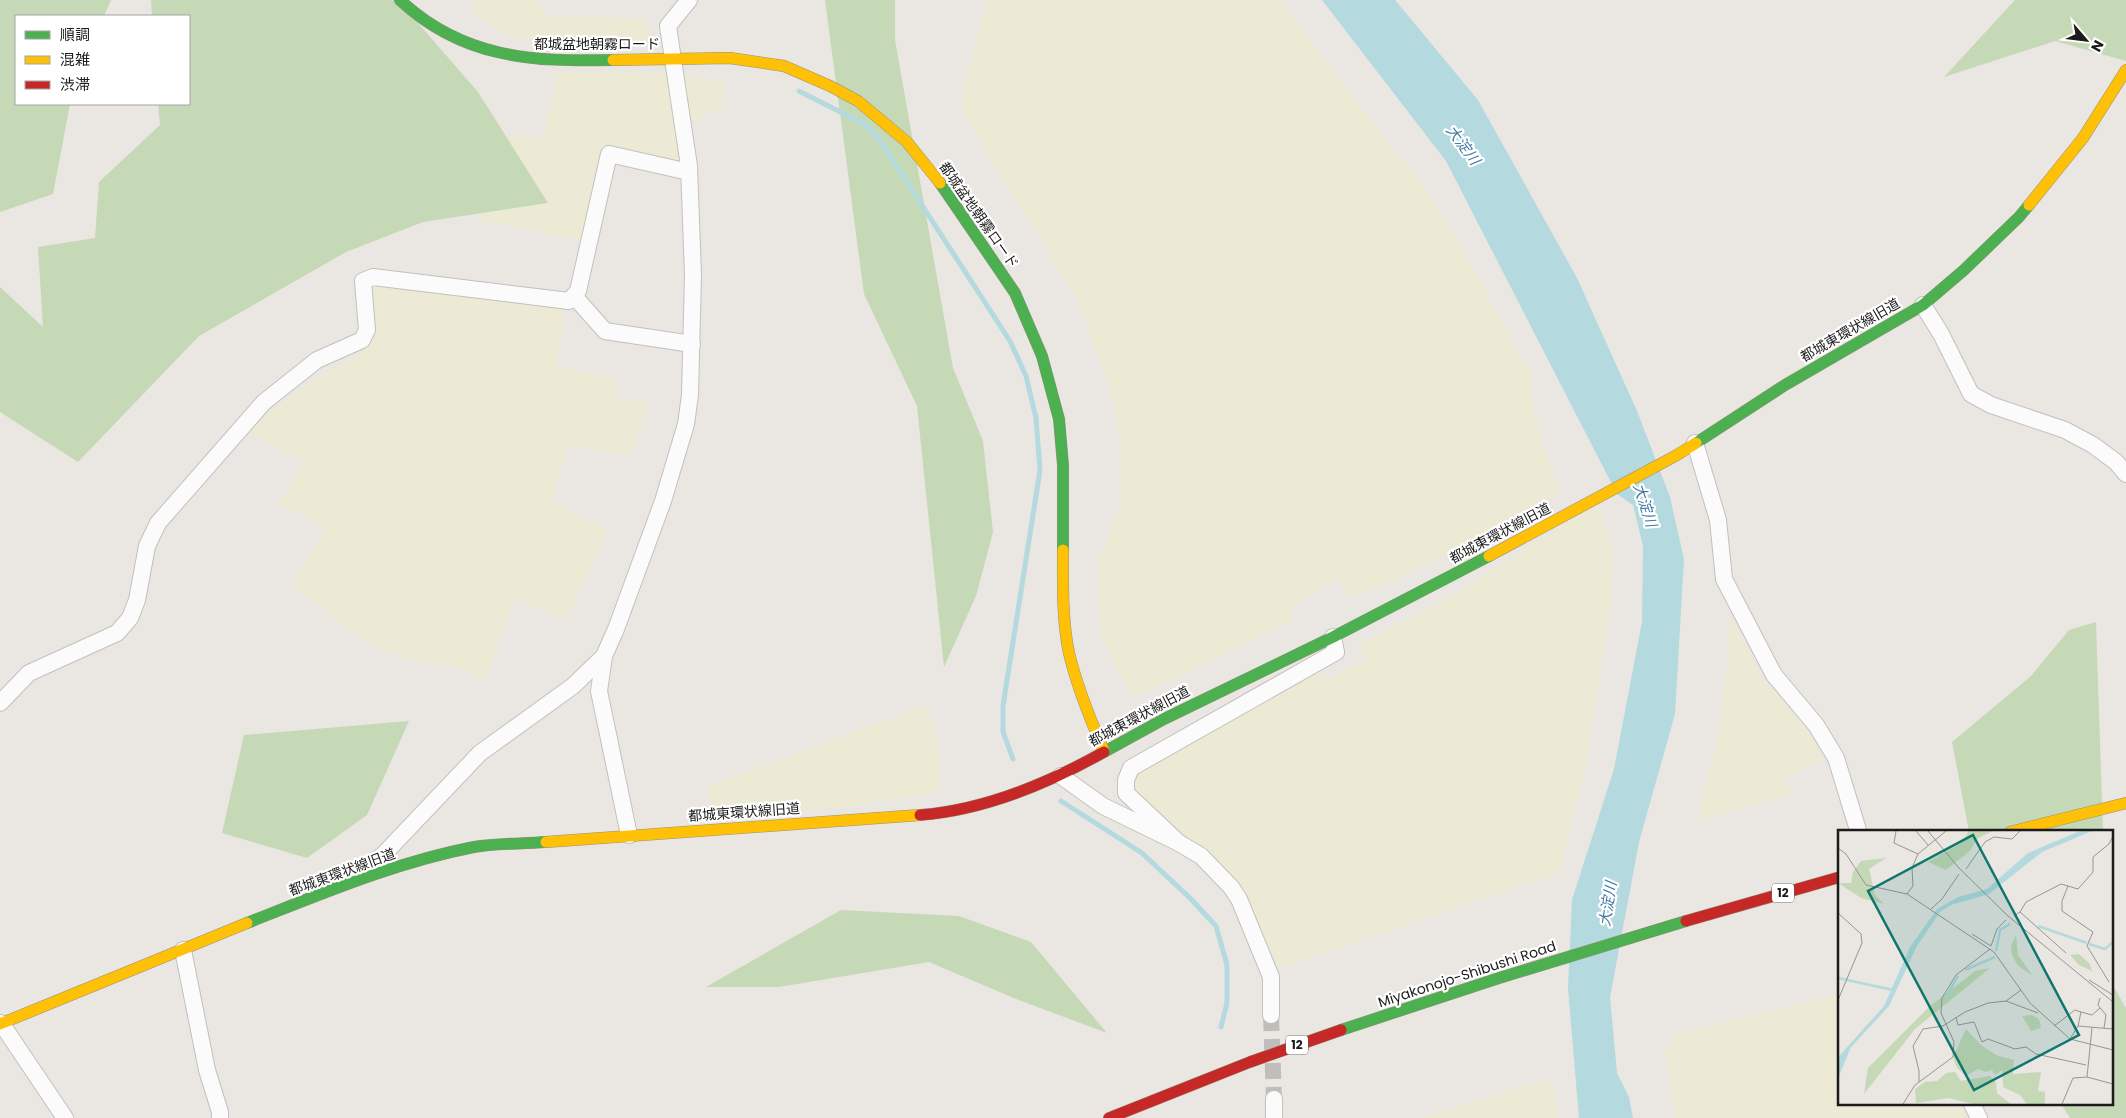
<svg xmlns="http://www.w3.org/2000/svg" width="2126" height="1118" font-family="Poppins,'Noto Sans JP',sans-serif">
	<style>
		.farmland { fill: #ecead4 }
		.forest { fill: #c6d9b6 }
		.water { fill: #b4d9de }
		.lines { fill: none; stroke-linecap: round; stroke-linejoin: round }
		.stream { stroke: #b4d9de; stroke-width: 5 }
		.street-tunnel { stroke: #c1bdba; stroke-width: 16; stroke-dasharray: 16 8; stroke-linecap: butt }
		.street-casing { stroke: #c2c1bf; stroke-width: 18 }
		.fast-casing { stroke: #93927b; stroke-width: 12 }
		.slow-casing { stroke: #93927b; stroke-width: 12 }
		.jam-casing { stroke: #93927b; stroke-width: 12 }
		.street { stroke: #fcfbfb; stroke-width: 16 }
		.fast { stroke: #4caf50; stroke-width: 11 }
		.slow { stroke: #ffc107; stroke-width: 11 }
		.jam { stroke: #c62828; stroke-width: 11 }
		.labels { text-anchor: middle; stroke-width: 4.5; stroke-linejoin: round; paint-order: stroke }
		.shield { fill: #fff; stroke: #5f5f5f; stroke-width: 1 }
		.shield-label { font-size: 12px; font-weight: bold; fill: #1b1b1b }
		.street-label { font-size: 14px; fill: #1b1b1b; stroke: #fff }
		.water-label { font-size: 15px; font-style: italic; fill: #427ba4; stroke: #fff }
		.inset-river { fill: none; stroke: #b4d9de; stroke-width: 2.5 }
		.inset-road { fill: none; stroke: #979592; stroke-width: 1 }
		.view { fill: #0f766e; fill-opacity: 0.15; stroke: #0f766e; stroke-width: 2.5 }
		.inset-edge { fill: none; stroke: #1b1b1b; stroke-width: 2.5 }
	</style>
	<rect width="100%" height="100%" fill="#eae6e2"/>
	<g class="farmland">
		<path d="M473 0H538L546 16 641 18 651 28 652 41 544 44 507 35 474 14Z"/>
		<path d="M987 0H1280L1382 135 1422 183 1465 253 1532 377V402L1543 446 1561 493 1396 580 1350 597 1336 579 1289 609 1295 620 1144 693H1130L1102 638 1099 602V560L1120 505 1121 473 1118 425 1107 379 1075 296 961 110 963 91Z"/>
		<path d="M559 72 663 73 719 80 726 86 722 106 702 118 676 124 679 162 607 155 595 167 585 241 478 220 506 187 495 133 541 139Z"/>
		<path d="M378 283 565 307 557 367 620 379 615 397 648 403 632 455 569 445 550 502 608 530 567 620 515 599 485 680 450 664 430 665 385 651 349 631 293 585 326 526 279 505 303 462 247 430 316 377 362 352 371 332 369 289Z"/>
		<path d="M1598 503 1614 551 1610 609 1585 769 1559 873 1280 968 1270 962 1243 889 1228 872 1130 790 1137 771 1318 668 1325 680 1366 661 1358 645 1449 597Z"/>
		<path d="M1729 615 1763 680 1802 716 1823 761 1785 777 1791 795 1701 820 1700 804 1717 741 1727 668Z"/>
		<path d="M927 705 938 740 940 792 823 810 716 813 707 786Z"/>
		<path d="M1840 994V1104H1960L1968 1118H1676L1665 1050 1678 1033Z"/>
		<path d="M1543 1080 1552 1086 1558 1118H1422Z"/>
	</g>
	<g class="forest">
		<path d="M0 0H111L104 16H16V104H70L53 194 0 212Z"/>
		<path d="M151 0H398L478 92 548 203 423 222 346 252 199 336 78 462 0 412V287L43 327 38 247 95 238 99 182 160 125 158 104H189V16H152Z"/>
		<path d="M825 0H895V40L953 368 983 441 993 532 976 596 944 667 917 406 864 294Z"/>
		<path d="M2015 0H2126V61L2055 41 1944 77Z"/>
		<path d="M2096 622 2103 832H1969L1952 742 2031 676 2069 630Z"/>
		<path d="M409 721 367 815 307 858 222 833 244 735Z"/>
		<path d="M841 910 959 916 1031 942 1107 1033 1016 999 929 962 779 987H706Z"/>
		<path d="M2112 984 2126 1008V1118H2070L2061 1104H2112Z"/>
	</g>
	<path class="water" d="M1322 0H1395L1478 100 1577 278 1637 411 1670 497 1684 559 1675 714 1639 842 1610 997 1617 1073 1629 1097 1633 1118H1579L1568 988 1572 900 1614 769 1642 622 1643 546 1633 505 1617 494 1446 161Z"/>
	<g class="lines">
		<g class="stream">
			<path d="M799 91 864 124 881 142 1010 341 1026 376 1036 418 1040 470 1003 706V732L1013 759"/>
			<path d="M1061 801 1142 853 1191 899 1216 926 1227 965V1003L1221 1027"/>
		</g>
		<path class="street-tunnel" d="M1271 1015 1274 1099"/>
		<defs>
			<g id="street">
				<path d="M574 296 605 331 692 344"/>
				<path d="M1923 305 1941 334 1971 394 1991 405 2065 430 2093 445 2116 462 2126 474"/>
				<path d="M1695 443 1718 520 1724 579 1774 675 1816 725 1836 758 1858 830"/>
				<path d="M604 656 599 691 629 835"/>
				<path d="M0 703 29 673 117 633 130 618 137 600 147 546 158 523 264 402 317 360 362 340 367 330 363 281 373 277 569 301 578 291 609 154 689 172"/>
				<path d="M1061 776 1103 806 1179 843 1201 856 1231 887 1239 899 1271 977V1015"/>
				<path d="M1179 843 1126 793V780L1131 768 1336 652 1333 637"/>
				<path d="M353 876 383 855 480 753 573 686 604 656 616 629 663 501 686 424 690 395 693 275 689 166 668 26 689 0"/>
				<path d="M183 950 207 1070 220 1112V1118"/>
				<path d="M1 1023 65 1118"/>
				<path d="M1972 1104 1979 1118"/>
				<path d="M1274 1118V1099"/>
			</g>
			<g id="fast">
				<path d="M400 0C462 58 532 62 613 60"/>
				<path d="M940 183 1015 293 1042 356 1059 419 1063 465V550"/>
				<path d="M1696 443 1785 385 1923 305 1964 270 2019 217 2029 205"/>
				<path d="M1104 752 1164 719 1333 637 1489 556"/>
				<path d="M247 923C321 894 396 862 474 847 497 843 522 844 546 842"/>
				<path d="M1341 1030 1499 978 1686 921"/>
			</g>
			<g id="slow">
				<path d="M613 60 730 58 784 66 830 86 858 101 907 142 940 183"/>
				<path d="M2029 205 2083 138 2126 70"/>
				<path d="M1063 550C1063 584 1062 620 1069 653 1077 687 1090 719 1104 751"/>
				<path d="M1489 556 1677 455 1696 443"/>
				<path d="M2010 832 2126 803"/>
				<path d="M546 842 920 815"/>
				<path d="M0 1024 247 923"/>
			</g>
			<g id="jam">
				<path d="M920 815C985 810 1047 784 1104 752"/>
				<path d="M1686 921 1840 877"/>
				<path d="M1109 1118 1250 1062 1341 1030"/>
			</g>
		</defs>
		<use href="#street" class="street-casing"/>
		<use href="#fast" class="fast-casing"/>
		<use href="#slow" class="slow-casing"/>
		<use href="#jam" class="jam-casing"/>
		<use href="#street" class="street"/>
		<use href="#fast" class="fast"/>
		<use href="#slow" class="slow"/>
		<use href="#jam" class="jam"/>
	</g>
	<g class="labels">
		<g class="shield">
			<rect x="1772" y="883.5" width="22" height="19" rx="4"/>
			<rect x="1286" y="1035.5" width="22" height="19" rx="4"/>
		</g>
		<g class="shield-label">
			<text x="1783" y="897">12</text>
			<text x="1297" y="1049">12</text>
		</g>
		<g class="street-label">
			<text x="597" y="49">都城盆地朝霧ロード</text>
			<text transform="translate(979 215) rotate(55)" y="5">都城盆地朝霧ロード</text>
			<text transform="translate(1850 330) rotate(-30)" y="5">都城東環状線旧道</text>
			<text transform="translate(1500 533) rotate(-28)" y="5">都城東環状線旧道</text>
			<text transform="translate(1139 716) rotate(-28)" y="5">都城東環状線旧道</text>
			<text transform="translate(744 812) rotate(-4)" y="5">都城東環状線旧道</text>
			<text transform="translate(342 872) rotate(-20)" y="5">都城東環状線旧道</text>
			<text transform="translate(1467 974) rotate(-18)" y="5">Miyakonojo-Shibushi Road</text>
		</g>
		<g class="water-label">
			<text transform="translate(1463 145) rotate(53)" y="5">大淀川</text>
			<text transform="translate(1645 505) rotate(72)" y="5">大淀川</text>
			<text transform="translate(1608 904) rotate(-81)" y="5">大淀川</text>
		</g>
	</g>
	<g transform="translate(1838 830)">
		<rect width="275" height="275" fill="#eae6e2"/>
		<path d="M131 1H154L139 9 132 21 108 40 90 32 123 13ZM48 28 31 39 37 65 46 74 23 68 0 53H13L15 42 23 31ZM178 105 180 125 194 145 180 136 174 125 173 116ZM241 124 251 133 254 141 241 135 232 125ZM152 138 77 199 26 264 30 238 91 177 137 141ZM194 185 201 189 203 198 193 201 184 186ZM128 199 143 215 158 225 176 230 175 244 203 242 200 261 207 262V274H189L182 265 165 257 164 240 157 245 154 240 148 242 140 239 128 246 119 238 115 227ZM117 242 123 251 152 246 158 252 159 263 173 274H134L111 268 78 273 77 259 87 252 99 251 108 243Z" fill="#c6d9b6"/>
		<path d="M242 1H254L204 22 151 64 113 75 102 82 79 116 51 176 13 217 1 246 0 265V229L3 224 46 176 72 117 99 79 120 67 149 59 190 23Z" fill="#b4d9de"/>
		<path class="inset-river" d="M200 96 249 113M251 114 267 119 275 112M158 121 162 100 172 94M127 140 157 127M0 148 55 160M106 170 120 146"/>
		<path class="inset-road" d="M58 1 56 13 80 24M78 1 90 15M90 1 120 37 170 86 275 172M0 18 8 24 28 55 69 64 156 122 192 173 232 209 275 220M128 39 147 12 156 7 174 9 182 1M230 56 224 71V81L255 102 249 116 271 152M69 64 75 56 74 38 80 24 108 1M93 79 104 69 121 44M182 82 228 123M0 83 23 104 24 113 0 170M176 86 182 82 188 72 223 54 240 59 255 42V27L271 14 275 6M134 104 153 116 159 99 168 90M251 150 275 165M262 168 260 175 268 185 266 198M168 171 183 160M118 187 120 195 136 192 144 212 150 209 177 219 188 217 198 224 248 235M216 196 237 180 243 182M240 196 243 182 254 185 262 178M232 209 240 196 275 199M249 247 254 198M81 252V241L75 216 85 199 105 196 127 182 150 173 168 171 200 183M65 274 77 255 115 227 116 212 103 183 104 168 118 145 152 119M224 274 235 248 249 247 275 254"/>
		<path class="view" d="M135 5 241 205 136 260 30 61Z"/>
		<rect width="275" height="275" class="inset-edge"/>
	</g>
	<rect x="15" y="15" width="175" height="90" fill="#ffffff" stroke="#a4a4a4"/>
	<rect x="25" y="31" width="25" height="8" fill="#4caf50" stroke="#a4a4a4"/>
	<text x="60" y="40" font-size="15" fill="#1b1b1b">順調</text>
	<rect x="25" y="56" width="25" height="8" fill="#ffc107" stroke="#a4a4a4"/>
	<text x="60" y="65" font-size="15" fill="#1b1b1b">混雑</text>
	<rect x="25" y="81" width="25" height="8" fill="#c62828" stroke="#a4a4a4"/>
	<text x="60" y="90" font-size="15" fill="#1b1b1b">渋滞</text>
	<g transform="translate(2086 40) rotate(118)" stroke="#ffffff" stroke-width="4" paint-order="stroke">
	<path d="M0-4L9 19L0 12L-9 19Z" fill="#1b1b1b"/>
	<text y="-8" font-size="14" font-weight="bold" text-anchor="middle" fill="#1b1b1b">N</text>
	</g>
</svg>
